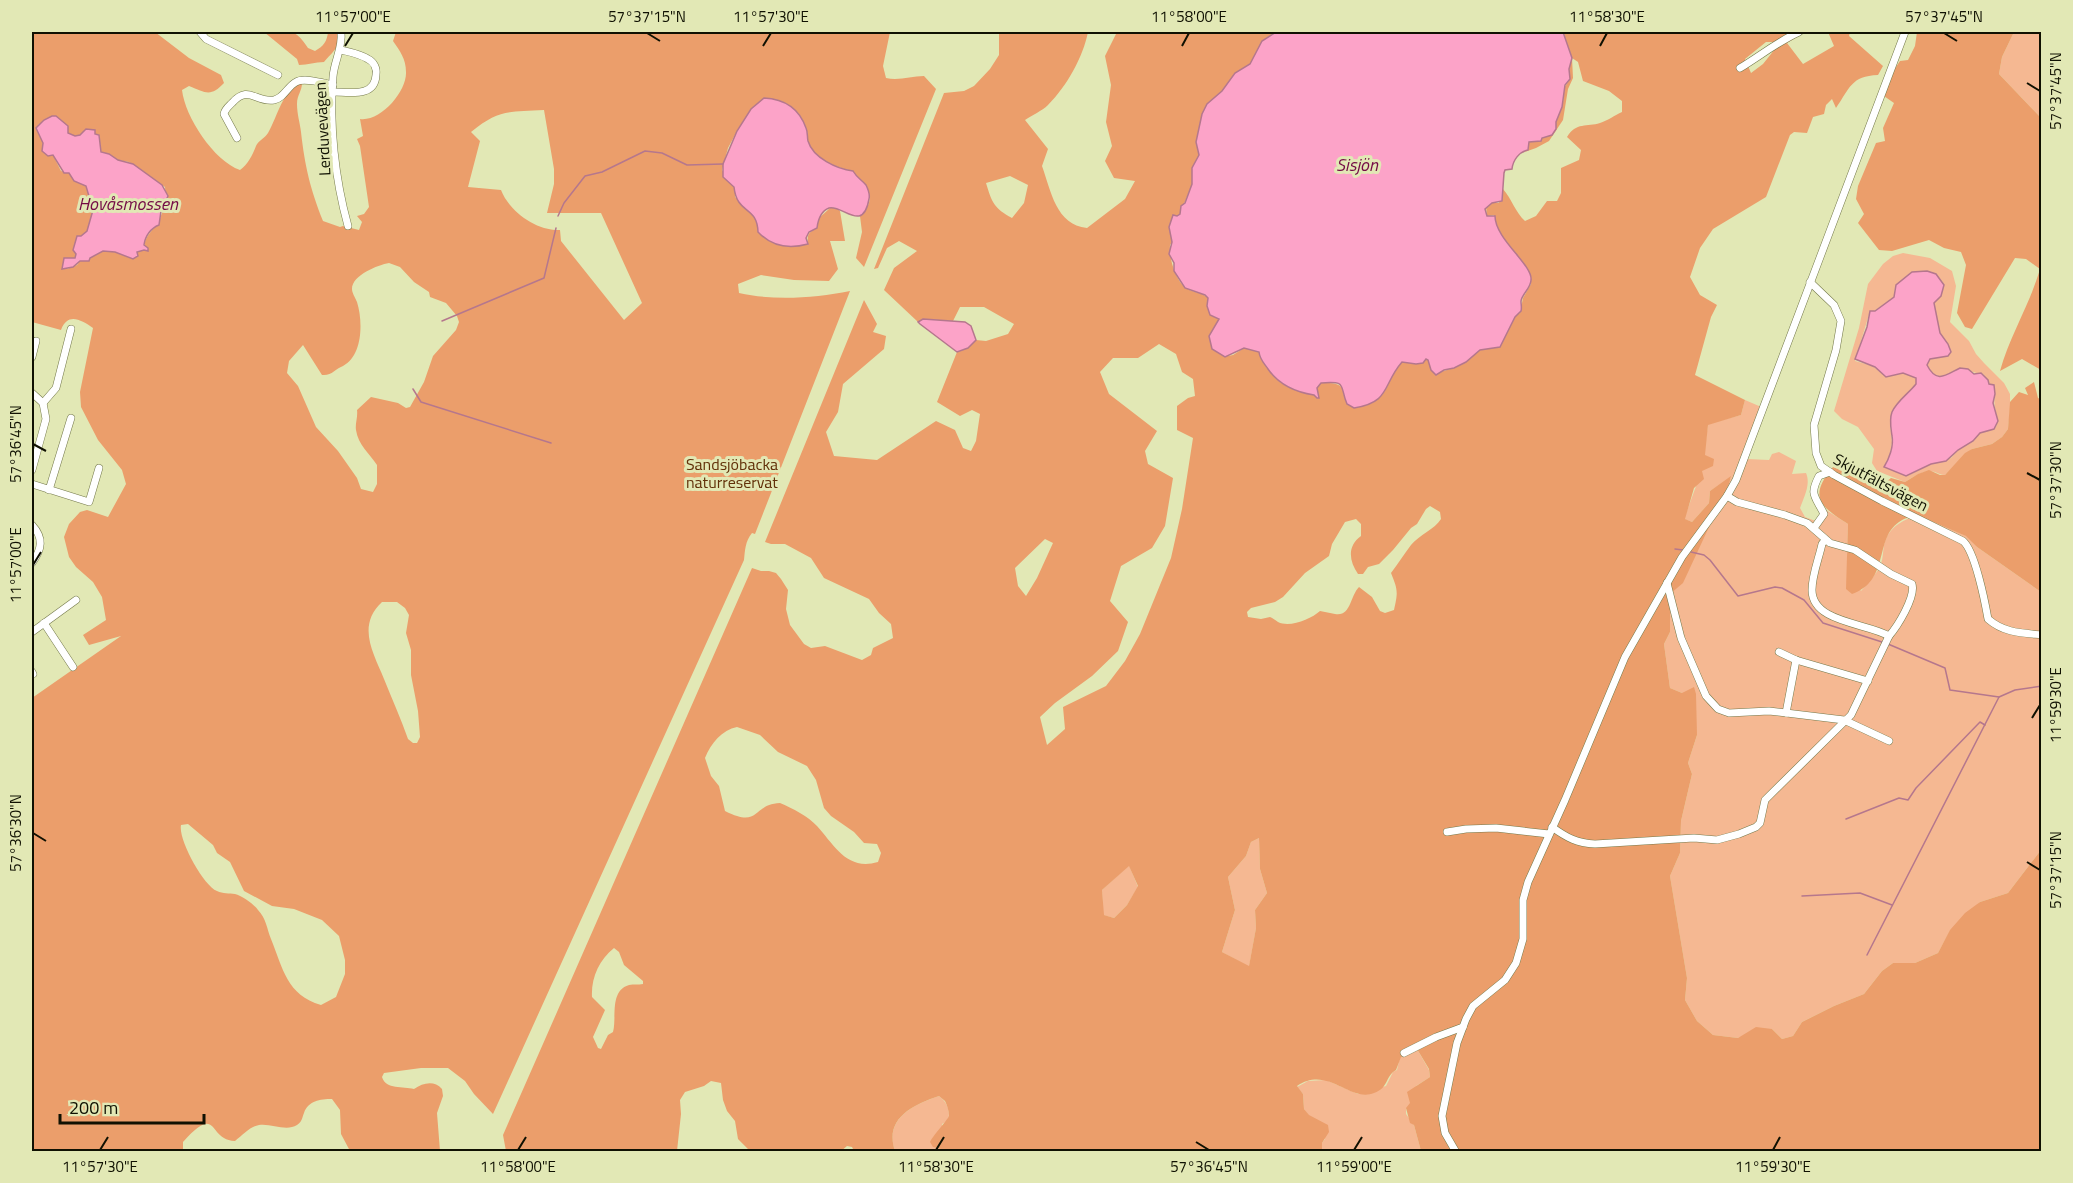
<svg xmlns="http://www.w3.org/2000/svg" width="2073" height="1183" font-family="'Titillium Web',sans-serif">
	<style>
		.green { fill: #f5b892; fill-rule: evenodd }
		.forest { fill: #eb9e6b; fill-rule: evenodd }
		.water { fill: #fca3c8; stroke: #b5778d; stroke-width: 1.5 }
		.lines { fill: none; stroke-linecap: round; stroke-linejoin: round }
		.stream { stroke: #b5778d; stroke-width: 1.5 }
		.minor-casing { stroke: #74794a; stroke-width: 8 }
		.minor { stroke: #fff; stroke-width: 7 }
		.ticks { fill: none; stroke: #101102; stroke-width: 2 }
		.labels { text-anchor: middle; stroke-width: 6; stroke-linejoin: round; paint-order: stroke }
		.street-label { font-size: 16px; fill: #101102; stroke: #e2e8b5 }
		.park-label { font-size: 16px; fill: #613008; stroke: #e2e8b5 }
		.water-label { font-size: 18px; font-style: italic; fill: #740c46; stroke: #e2e8b5 }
		.neatline { fill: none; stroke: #101102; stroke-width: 2 }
		.ticks-label { font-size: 15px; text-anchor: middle; fill: #101102 }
	</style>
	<rect width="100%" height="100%" fill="#e2e8b5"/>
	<g class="green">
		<path d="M2014 32H2041V118L1999 74 2002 57Z"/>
		<path d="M1903 253 1930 258 1952 271 1956 286 1950 322 1969 341 1976 354 1984 363 2004 383 2010 394V410L2008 429 2002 437 1992 444 1972 449 1945 475C1941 475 1938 473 1935 472 1925 469 1913 477 1905 482L1877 471 1872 463 1874 449 1858 427 1842 419 1834 411 1859 328 1868 284 1883 264 1893 256ZM1916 271C1931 273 1934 270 1944 284L1941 296 1934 303 1940 333 1948 345 1951 352 1948 356 1930 359 1927 365C1937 384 1947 374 1960 368 1969 369 1974 374 1983 374L1988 380 1995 397C1992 407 2000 416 1996 427L1980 433 1973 441 1958 450 1951 458 1931 464 1909 475 1884 467 1889 458 1892 443 1890 424 1892 413 1917 384 1916 378 1903 373 1886 377 1873 366 1855 361 1870 311H1874L1894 297 1895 287 1909 274Z"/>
		<path d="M1745 400 1766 409 1747 459 1769 460 1772 454 1779 452 1796 461 1792 474 1806 473C1811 484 1804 497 1800 508L1805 517 1818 522 1826 510 1848 524 1847 567 1861 591C1868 583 1877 574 1881 564 1883 558 1883 551 1884 545 1889 527 1901 521 1917 515L1967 536 1977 547 2041 592V850L2008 893 1980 902 1950 931 1938 953 1915 963H1893L1882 971 1864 994 1834 1006 1802 1022 1793 1036 1782 1039 1772 1029 1738 1038 1713 1035 1697 1021 1685 1000 1687 978 1670 876 1680 853 1681 821 1692 774 1688 763 1697 735 1682 693 1670 688 1664 644 1670 632V594L1715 512 1731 477 1710 491 1709 503 1692 522 1684 519 1702 470 1708 424 1741 415Z"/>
		<path d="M1259 838 1260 869 1267 893 1255 910 1256 928 1249 967 1222 952 1235 910 1228 877 1246 856 1251 842Z"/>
		<path d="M1129 865 1138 887 1127 905 1114 918 1103 915 1102 890Z"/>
		<path d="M1417 1049 1429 1070 1430 1077 1416 1086 1411 1103 1406 1109V1114L1414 1125 1421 1151H1322V1143L1325 1139 1304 1109 1303 1094 1297 1087 1308 1081 1326 1080 1358 1094 1386 1086 1393 1072 1397 1070 1400 1057Z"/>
		<path d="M939 1096C947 1102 951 1111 948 1121L942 1124V1150L949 1151H895C884 1119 912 1105 939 1096Z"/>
	</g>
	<g class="forest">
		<path d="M32 32H155L189 58 221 75 224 83C211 97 206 93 189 86L182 90C185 117 214 161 240 170 248 164 252 156 256 146 258 141 265 138 268 133 279 114 281 92 302 83 302 91 297 95 297 104 297 114 300 123 301 132 305 167 310 188 323 221L340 227 343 226 359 230 362 222 357 216 364 214 369 207 360 146 357 139 363 136 360 119C381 122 407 91 406 72 406 59 400 51 393 41L396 32H890L883 66 886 78C899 81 911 76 924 76L936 89 864 267 856 258 862 232 860 216C881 195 863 188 853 171 837 168 813 159 808 141 807 137 808 132 806 128 800 108 784 99 764 98L751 109 737 131 728 148 722 170 735 187V197C748 207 758 215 758 232 778 245 784 250 808 244 807 235 808 233 816 228L818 219 830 208H837L840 211 845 241H830L838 269 829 281 794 280 761 275 738 284 739 293C774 301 815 298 850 291L755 534 752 533C745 542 745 550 744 560L493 1114 474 1094 465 1081 448 1068H421L384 1073 382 1077C386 1090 403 1086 414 1089 423 1083 434 1080 442 1089L443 1096 437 1113 440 1151H350L341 1134 340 1110 332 1099C320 1099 308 1101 304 1113 302 1118 302 1122 297 1125 286 1132 271 1123 259 1125 249 1127 243 1135 235 1141 207 1140 219 1102 183 1142V1151H32V698L121 636 89 645 83 635 106 620 102 597 93 582 76 567 69 557 64 537 69 524 80 512 87 510 108 517 126 484 122 470 98 440 81 407 80 392 93 328C81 320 68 312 61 330L32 322ZM544 110 554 169V184L547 213H601L642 303 624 320 561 241 560 230C536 231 509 211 501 190L468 187 480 141 471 132C499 109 509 112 544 110ZM52 116 68 126V133L75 136 80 135 86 129 95 131V134L99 135 101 152 118 160 129 162 165 187C166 198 164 211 159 220 153 232 144 235 144 250L137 252 133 259 115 252 102 251 94 256 80 261 77 265 67 269 77 254 81 236 87 231 93 210 86 186 72 177 69 173 61 171 53 155 43 144 38 125ZM389 263 400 267 414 282 429 292 430 297 446 303 457 316 459 322 456 330 433 356 424 382 410 407 406 408 398 403 371 397 357 410C358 417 355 424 356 430 358 445 370 454 377 465V484L373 492 361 489 357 478 338 451 316 427 298 386 287 373 289 361 303 345 322 375C332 376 335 369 343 366 363 356 363 321 357 302 355 297 352 293 352 289 352 275 378 265 389 263ZM382 602H397L405 608 409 615 406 633 411 650V675L418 711 420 737 417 743H413L408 739C401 719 392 699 384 679 374 654 356 626 382 602ZM188 824 213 845 217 853 230 862 244 891 272 906 294 909 322 920 339 936 345 960V974L336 997 321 1005C287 995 283 969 271 939 267 929 266 918 258 910 254 904 242 896 235 894 229 893 223 894 217 891 203 885 178 839 181 825Z"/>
		<path d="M264 32C288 32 294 26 308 48L315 51C324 46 327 41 328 32H337C342 47 332 52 324 62 315 62 308 65 299 65L297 59Z"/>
		<path d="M999 32H1088C1083 57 1067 86 1048 105 1042 111 1032 115 1025 120L1048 149 1042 166C1051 191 1056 225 1087 228L1125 199 1135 181 1114 178 1105 161 1112 146 1106 122 1111 85 1105 56 1117 32H1276L1262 41 1250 64 1235 73 1222 91 1207 104 1202 114 1196 142 1199 155 1192 168V184L1180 214 1177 216 1173 215 1169 227 1172 242 1170 245C1169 258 1175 280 1186 288 1193 293 1202 292 1208 298L1207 306 1210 315 1219 319 1209 336 1212 349 1228 356 1233 355 1244 348 1260 352C1260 360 1264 363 1268 369 1279 386 1295 391 1314 395L1317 398 1319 397 1317 388 1321 383C1346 382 1341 388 1354 408 1391 402 1383 384 1402 362L1416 364 1423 363 1425 359 1429 360 1431 370 1440 372 1454 368 1466 362 1480 350 1500 347 1515 316 1520 313 1523 298 1531 284 1528 269 1502 236 1496 225 1494 215 1487 216 1486 206 1492 203H1499L1503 189C1512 199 1515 212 1525 221L1536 216 1547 201H1557L1561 193V168L1579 160 1581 150 1567 137C1576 122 1587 127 1600 123 1607 121 1615 115 1622 112V101L1609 91 1583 81 1578 62 1572 58 1573 78 1568 89 1563 120 1549 141 1536 148 1519 154 1526 151 1529 142 1541 141 1542 138 1556 129V122L1563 103 1564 88 1570 79 1569 69 1572 58 1563 32H1805L1787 43 1803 64 1834 46 1828 32H1850L1849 36 1883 66 1878 75C1851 76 1850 88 1836 108L1832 99 1826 105 1824 114 1813 117 1807 133 1794 132 1790 135 1766 197 1713 229 1700 248 1690 277 1700 295 1717 305 1711 317 1695 375 1745 400 1741 415 1708 425 1705 455 1714 459 1713 466 1702 471 1704 479 1694 488 1685 519 1692 522 1709 503 1710 491 1731 476 1729 484 1683 583 1670 594V632L1664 644 1670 688 1682 693 1694 687 1696 694 1697 735 1688 763 1692 774 1681 821 1680 853 1670 876 1687 978 1685 1000 1697 1021 1713 1035 1738 1038 1756 1027 1772 1029 1782 1039 1793 1036 1802 1022 1834 1006 1864 994 1882 971 1893 963H1915L1938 953 1950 930 1965 913 1980 902 2008 893 2041 850V1151H1421L1414 1125 1410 1123 1406 1108 1410 1103 1407 1092 1430 1077 1429 1069 1417 1049 1401 1057 1396 1070C1385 1076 1389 1088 1374 1093 1350 1103 1328 1065 1297 1086L1303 1094 1304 1109 1309 1115 1328 1125 1329 1132 1322 1143V1151H949L933 1147 930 1142C934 1134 950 1118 949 1115 949 1111 947 1105 945 1101L939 1096C912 1105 884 1119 895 1151H854L852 1147 847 1146 840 1152 759 1151 748 1149 738 1139 735 1121 727 1111 723 1100 721 1083 711 1081 704 1086 685 1092 680 1100 681 1114 677 1151H506L503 1135 752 568 761 571H769L776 573 781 579 788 590 786 609 790 625 804 644 811 648 825 646 862 660 871 655 873 648 893 638 891 624 879 613 869 599 824 578 811 558 785 544H771L765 542 864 300 877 324 873 332 886 336 884 349 843 384 838 412 826 432 834 456 877 460 936 421 955 430 963 448 971 451 976 441 980 414 972 410 960 416 937 402 957 352 968 348 976 340 986 341 1008 334 1014 324 984 307H960L953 321 923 319 918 322 884 290 894 268 917 251 899 241 887 248 878 268 874 269 944 93 964 91 974 86 990 69 999 55ZM1766 42H1774L1775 49 1763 64 1751 73 1745 59ZM1010 176 1028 185 1024 203 1012 218C994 208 992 203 986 183ZM1159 344 1176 354 1182 372 1193 379 1195 396 1188 398 1177 406V430L1193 438 1182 509 1171 558 1140 634 1125 661 1106 686 1063 707 1065 729 1047 745 1040 717 1055 703 1092 676 1118 651 1128 622 1110 601 1121 566 1152 548 1165 526 1173 478 1148 464 1145 451 1157 431 1109 394 1100 372 1113 358H1138ZM1430 506 1440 512 1441 519C1435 529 1419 535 1411 545 1404 554 1398 564 1391 573 1398 590 1398 592 1394 610L1385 613 1380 611 1372 597 1359 587C1350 596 1351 617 1335 614 1330 613 1325 612 1320 611 1311 619 1290 628 1278 622 1275 620 1273 618 1270 617L1261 619 1248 617 1247 612 1251 608 1275 602 1283 597 1305 573 1329 556 1332 544 1345 522 1356 519 1361 524V536C1347 546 1349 561 1358 574H1363L1368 567 1379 564 1393 550 1411 528 1417 524 1426 509ZM1045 539 1053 543 1037 578 1026 596 1018 586 1015 568ZM737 727 760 735 778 752 807 766 816 780 824 808 831 816 854 832 864 843 877 844 881 853 878 862C847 871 835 846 817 826 809 817 792 808 780 803 752 804 761 829 725 811L719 786 711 776 705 758C711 743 722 730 737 727ZM1259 838 1260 869 1267 893 1255 910 1256 928 1249 966 1222 952 1235 910 1228 877 1246 856 1251 842ZM1129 866 1138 886 1127 905 1114 918 1104 915 1102 890ZM614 948 619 952 624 965 643 981V984C638 985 634 984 629 985 609 991 617 1018 613 1032L608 1035 601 1049 598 1048 593 1037 605 1010 592 997C591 978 599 960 614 948Z"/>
		<path d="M1917 32H2014L2002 57 1999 74 2041 118V370L2022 359 2000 371C2010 335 2030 304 2040 269L2026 259 2015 258 1972 329 1965 327 1957 313 1966 265 1961 252 1944 248 1929 240 1892 251 1879 250 1858 223 1864 214 1856 199 1858 186 1876 143 1885 141 1883 128 1894 103 1881 94 1890 76 1900 61 1908 60 1915 46Z"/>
		<path d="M2034 382 2038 398 2042 400 2041 592 1977 547 1966 536 1917 515C1911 517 1904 518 1899 522 1874 539 1890 581 1852 594L1846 589 1848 524C1820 506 1808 497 1833 467L1881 486 1891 478 1905 482 1918 474 1929 470 1940 475H1945L1965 453 1972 449 1992 444 2002 437 2008 429 2010 402 2019 392 2028 395 2025 388Z"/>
	</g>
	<g class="water">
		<path d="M1276 32H1563L1572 58 1569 69 1570 79 1565 85 1562 107 1556 122V129L1552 135 1542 138 1541 141 1529 142 1528 150C1519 152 1513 160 1512 169L1505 170 1504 173 1502 201 1492 203 1485 209 1487 216H1495C1495 239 1533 265 1531 280 1531 288 1522 294 1521 301 1521 305 1522 308 1521 311L1515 317 1500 347 1480 350 1466 362 1454 368 1444 370 1436 375 1431 370 1428 360 1426 359 1423 363 1416 364 1402 362C1382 385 1391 402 1354 408L1347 404C1339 385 1348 381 1321 383L1317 388 1319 398H1317L1314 395C1295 392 1279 385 1268 369 1264 363 1260 360 1259 352L1244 348 1225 357 1212 349 1209 336 1219 319 1210 315 1207 306 1208 298 1205 295 1185 288 1174 271V263L1169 254 1172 242 1169 227 1173 215 1177 216 1180 214 1181 206 1185 203 1192 184V168L1199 155 1196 142 1202 114 1207 104 1222 91 1235 73 1250 64 1262 41Z"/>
		<path d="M764 98C784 99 799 108 806 128 808 132 807 137 808 141 813 158 837 169 853 171 857 178 862 180 866 185 868 189 870 195 869 199 863 234 842 204 829 208 821 211 818 220 817 228L809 232 806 238 808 244C790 249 772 247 758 232 757 205 737 215 734 187L723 177V164L737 131 751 109Z"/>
		<path d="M52 116H56L68 126V133L75 136 80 135 86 129 95 130V134L99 135 101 152 109 154 118 160 133 164 162 185 168 196 161 211 159 225C151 228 145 236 144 245L148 248V251L144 250 137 252 138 256 133 259 115 252 103 251 90 258 89 261H80L73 267 62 269 64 258H75L76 254 73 250 77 236H81L87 231 93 210 86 186 74 181 69 173H64L53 155 48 156 42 151 43 143 36 128 44 120Z"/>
		<path d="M1927 271 1936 274 1944 285 1941 296 1934 303 1940 333 1948 344 1951 352 1948 356 1930 359 1927 365C1937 385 1947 374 1960 368L1968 369 1974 374 1981 373 1988 380 1989 384 1994 385 1995 394 1993 403 1998 421 1994 429 1980 433 1973 441 1958 450 1946 461 1931 464 1906 476 1884 467C1889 459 1894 446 1892 436 1891 428 1889 420 1892 412 1897 401 1909 393 1916 384V378L1903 373 1886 377 1875 367 1855 359 1867 327 1870 311H1875L1894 297 1896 285 1912 272Z"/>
		<path d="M923 319 965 322 971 326 976 340 968 348 957 352 920 324 918 322Z"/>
	</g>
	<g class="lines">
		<g class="stream">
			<path d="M558 216 564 203 585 176 602 172 645 151 662 153 687 165 723 164"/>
			<path d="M442 321 544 278 556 228"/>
			<path d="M413 389 421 402 551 443"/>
			<path d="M1675 549 1683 550"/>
			<path d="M1691 552 1704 555 1710 560 1738 596 1775 587 1782 588 1804 600 1823 623 1882 642"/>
			<path d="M1888 644 1945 668 1950 690 1999 697"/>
			<path d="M1846 819 1899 798 1908 800 1916 788 1980 722 1985 725"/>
			<path d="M1802 896 1860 893 1892 905"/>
			<path d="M1867 955 1999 697 2015 690 2042 686"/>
		</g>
		<defs>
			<g id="minor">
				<path d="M200 32 206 39 278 75"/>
				<path d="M341 32C343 48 334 61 333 77 329 125 335 179 348 226"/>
				<path d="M1740 68C1760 56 1777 42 1799 32"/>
				<path d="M333 92C349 92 375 98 376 75 377 68 374 62 368 59 360 54 349 52 341 50"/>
				<path d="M237 138 224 114C225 109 228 107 232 103 249 84 255 103 274 100 284 98 287 87 296 82 304 77 323 83 333 85"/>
				<path d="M1810 282 1834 305 1841 321 1836 350 1814 425 1816 453 1821 466 1834 475 1882 501 1963 541C1975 551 1985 602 1988 619 2004 633 2022 633 2042 635"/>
				<path d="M32 357 36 341"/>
				<path d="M32 393 43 403 46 419 32 470"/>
				<path d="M43 403 56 388 71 329"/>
				<path d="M32 484 89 502 99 468"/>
				<path d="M49 490 71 418"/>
				<path d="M1727 496 1737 502 1785 515 1807 523 1830 543 1855 550 1891 574 1912 584C1916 597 1897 627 1889 636 1868 623 1812 623 1812 590 1812 575 1819 558 1822 544L1825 540"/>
				<path d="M32 525C44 538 42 549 32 563"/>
				<path d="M1814 528 1824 514C1815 496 1809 495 1819 476L1830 472"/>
				<path d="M1667 583 1681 638 1706 696 1718 709 1729 713 1769 711 1844 720 1889 741"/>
				<path d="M44 623 73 667"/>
				<path d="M32 632 76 600"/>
				<path d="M1779 652 1796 660 1868 681"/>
				<path d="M32 672 33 674"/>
				<path d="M1786 713 1796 660"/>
				<path d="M1552 827C1567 838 1577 843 1595 844L1694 838 1717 840 1739 834 1756 827 1760 823 1765 800 1851 715 1889 636"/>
				<path d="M1447 832 1466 829 1496 828 1549 834"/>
				<path d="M1404 1053 1436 1037 1463 1027"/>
				<path d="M1456 1152 1445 1133 1442 1116 1457 1043 1466 1019 1473 1006 1505 980 1516 963 1523 939V900L1528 882 1565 800 1625 657 1682 557 1727 496 1736 480 1905 32"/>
			</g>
		</defs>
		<use href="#minor" class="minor-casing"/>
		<use href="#minor" class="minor"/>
	</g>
	<path class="ticks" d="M647 33 660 41M1944 33 1957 41M345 46 353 33M763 46 771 33M1182 46 1189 33M1600 46 1607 33M2027 83 2040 91M33 444 46 451M2027 473 2040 480M33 565 41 552M2032 718 2040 705M33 833 46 841M2027 862 2040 870M1196 1142 1209 1150M100 1150 108 1137M518 1150 526 1137M936 1150 944 1137M1354 1150 1362 1137M1773 1150 1780 1137"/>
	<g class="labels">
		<g class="street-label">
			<text transform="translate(322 129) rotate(-93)" y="6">Lerduvevägen</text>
			<text transform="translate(1881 482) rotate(28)" y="6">Skjutfältsvägen</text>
		</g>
		<g class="park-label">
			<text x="732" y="470">Sandsjöbacka<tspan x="732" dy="18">naturreservat</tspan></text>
		</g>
		<g class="water-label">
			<text x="1357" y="171">Sisjön</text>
			<text x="128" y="210">Hovåsmossen</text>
		</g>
	</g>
	<rect width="2073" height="1183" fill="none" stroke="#e2e8b5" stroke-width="66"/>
	<path d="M60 1114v9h144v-9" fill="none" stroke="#101102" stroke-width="3"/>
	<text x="69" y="1114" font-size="18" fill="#101102" stroke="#e2e8b5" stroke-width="4.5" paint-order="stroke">200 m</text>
	<rect x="33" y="33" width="2007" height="1117" class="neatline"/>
	<g class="ticks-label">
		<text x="353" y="22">11°57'00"E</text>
		<text x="647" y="22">57°37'15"N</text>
		<text x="771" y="22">11°57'30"E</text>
		<text x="1189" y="22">11°58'00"E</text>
		<text x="1607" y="22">11°58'30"E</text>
		<text x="1944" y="22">57°37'45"N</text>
		<text transform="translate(2056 91) rotate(-90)" y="5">57°37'45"N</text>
		<text transform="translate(16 444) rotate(-90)" y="5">57°36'45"N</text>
		<text transform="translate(2056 480) rotate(-90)" y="5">57°37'30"N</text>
		<text transform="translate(16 565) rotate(-90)" y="5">11°57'00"E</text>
		<text transform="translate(2056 705) rotate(-90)" y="5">11°59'30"E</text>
		<text transform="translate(16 833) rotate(-90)" y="5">57°36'30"N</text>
		<text transform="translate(2056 870) rotate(-90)" y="5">57°37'15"N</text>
		<text x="100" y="1172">11°57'30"E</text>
		<text x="518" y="1172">11°58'00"E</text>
		<text x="936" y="1172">11°58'30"E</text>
		<text x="1209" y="1172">57°36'45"N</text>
		<text x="1354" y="1172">11°59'00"E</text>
		<text x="1773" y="1172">11°59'30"E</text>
	</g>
</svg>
